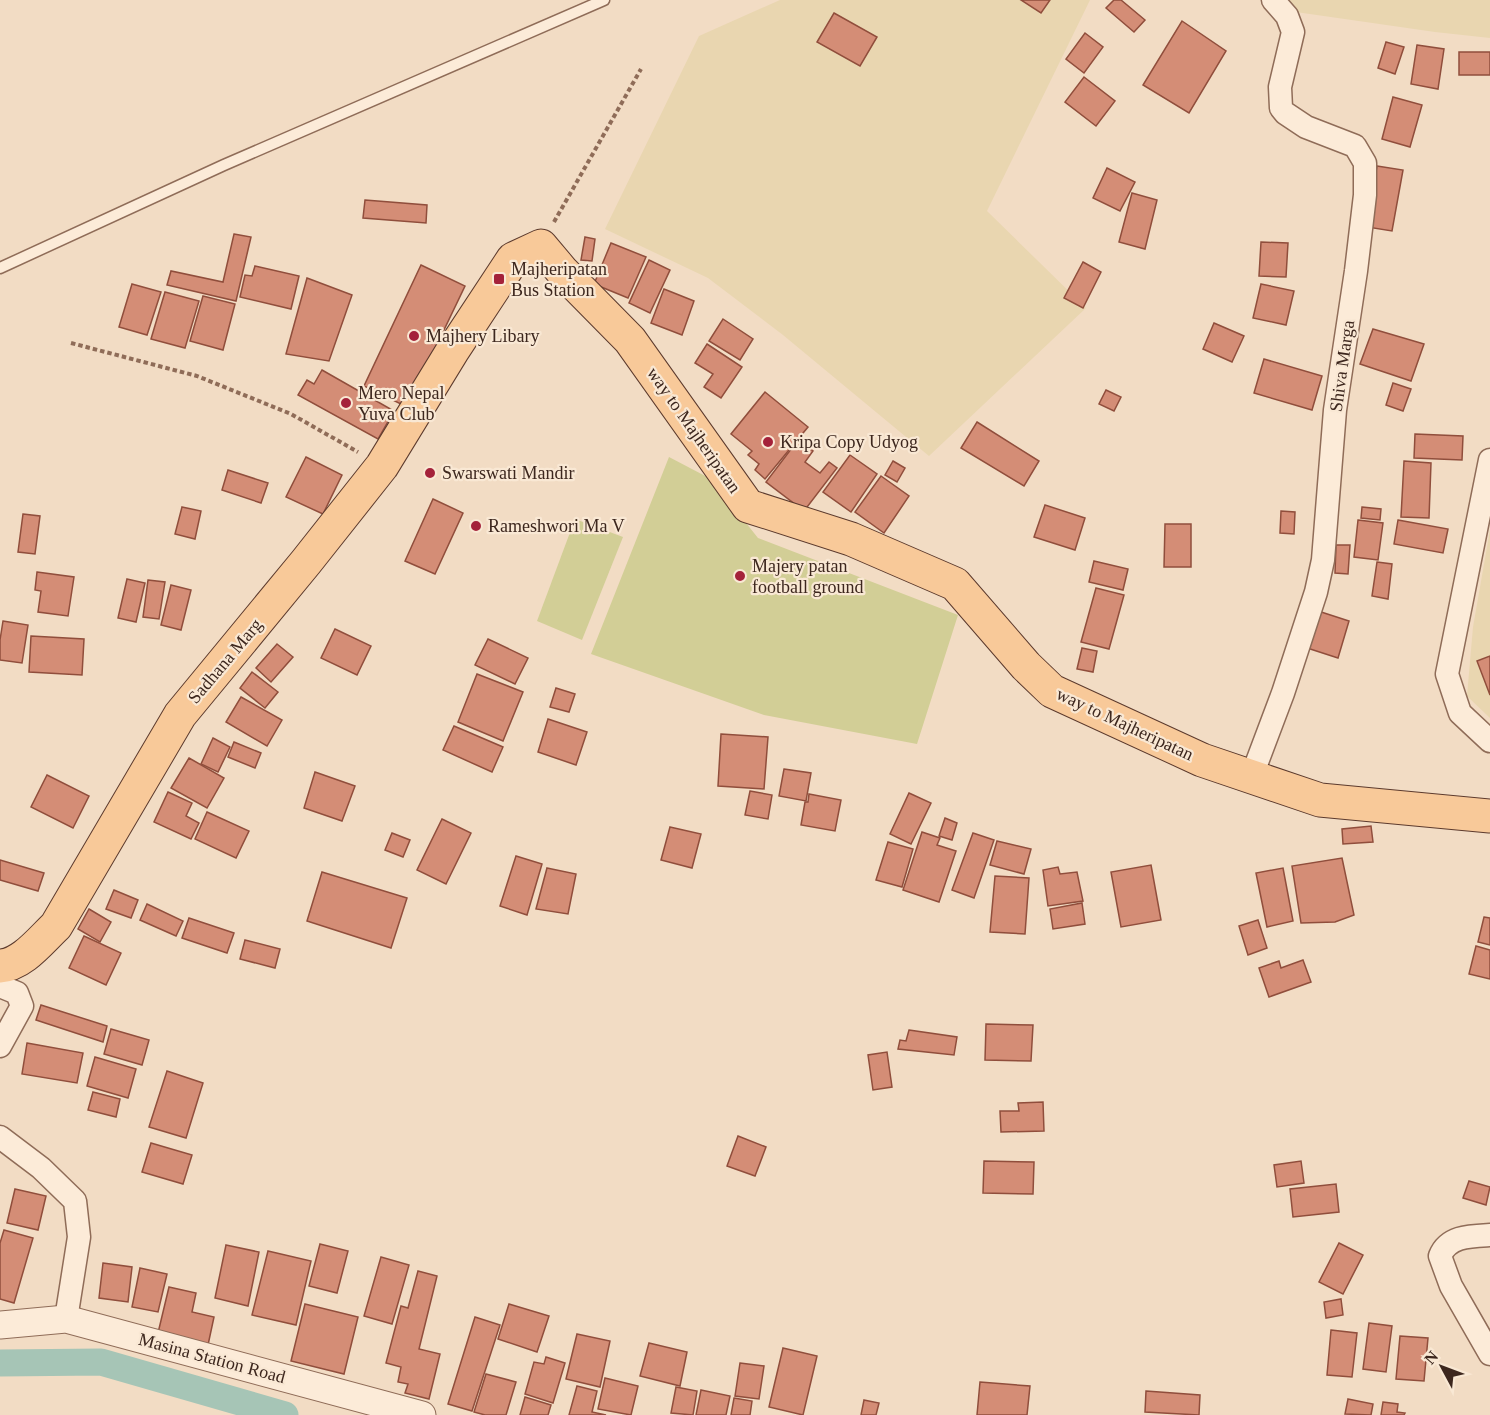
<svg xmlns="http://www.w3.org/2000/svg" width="1490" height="1415" font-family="'Times New Roman',serif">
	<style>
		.farmland { fill: #e9d6b0 }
		.green { fill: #d2ce96 }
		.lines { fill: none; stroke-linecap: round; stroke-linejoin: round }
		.canal { stroke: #a6c5b6; stroke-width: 27 }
		.building { fill: #d48d76; stroke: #904e3c; stroke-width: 1.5 }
		.service-casing { stroke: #8f6c58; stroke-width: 13 }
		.minor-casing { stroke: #8f6c58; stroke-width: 25 }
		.tertiary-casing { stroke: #8f6c58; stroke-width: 29 }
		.primary-casing { stroke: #5c3a2d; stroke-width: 35 }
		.path { stroke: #8f6c58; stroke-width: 4; stroke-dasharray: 4.5 3; stroke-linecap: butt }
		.service { stroke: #fcebd8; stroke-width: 10 }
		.minor { stroke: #fcebd8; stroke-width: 22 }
		.tertiary { stroke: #fcebd8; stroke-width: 27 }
		.primary { stroke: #f8c999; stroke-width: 33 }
		.poi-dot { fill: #a4223a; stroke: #f9e8d4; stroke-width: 2 }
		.labels { text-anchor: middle; stroke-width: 4.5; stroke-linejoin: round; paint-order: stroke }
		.poi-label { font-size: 18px; fill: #3d271e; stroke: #f9e8d4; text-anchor: start }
		.street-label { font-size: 18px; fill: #3d271e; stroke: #f9e8d4 }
	</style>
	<rect width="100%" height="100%" fill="#f2dcc4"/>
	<g class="farmland">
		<path d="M780 0H1090L987 211 1086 308 929 456 783 335 708 278 605 229 699 36Z"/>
		<path d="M1274 0H1490V38L1435 32 1282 10Z"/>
		<path d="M1490 530V718L1467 696 1473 627Z"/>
	</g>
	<g class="green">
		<path d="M669 457 711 479 758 538 958 615 917 744 764 715 591 654Z"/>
		<path d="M575 519 623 537 582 640 537 621Z"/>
	</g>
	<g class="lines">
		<path class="canal" d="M0 1363 101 1362 285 1415"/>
	</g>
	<g class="building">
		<path d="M1021 0H1050L1041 13Z"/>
		<path d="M1114 0H1121L1145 20 1134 32 1106 8Z"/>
		<path d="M834 13 877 37 860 66 817 42Z"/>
		<path d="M1182 21 1226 51 1189 113 1143 85Z"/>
		<path d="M1085 33 1103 47 1084 73 1066 59Z"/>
		<path d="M1386 42 1404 47 1395 74 1378 68Z"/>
		<path d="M1417 45 1444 49 1438 89 1411 84Z"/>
		<rect x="1459" y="52" width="31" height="23"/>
		<path d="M1084 77 1115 101 1096 126 1065 102Z"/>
		<path d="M1393 97 1422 105 1410 147 1382 139Z"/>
		<path d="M1377 166 1403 170 1392 231 1367 227Z"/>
		<path d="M1107 168 1135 182 1120 211 1093 198Z"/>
		<path d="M1132 193 1157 200 1145 249 1119 242Z"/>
		<path d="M365 200 427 205 426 223 363 218Z"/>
		<path d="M234 234 251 237 236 301 167 285 171 271 223 282Z"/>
		<path d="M585 237 595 239 592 261 581 260Z"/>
		<path d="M1261 242 1288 243 1286 277 1259 276Z"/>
		<path d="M611 243 646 257 628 298 594 284Z"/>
		<path d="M649 260 670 270 650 313 629 303Z"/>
		<path d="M1083 262 1101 272 1083 308 1064 298Z"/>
		<path d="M421 265 465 286 407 407 364 386Z"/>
		<path d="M255 266 299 276 291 309 240 297 245 275 252 276Z"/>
		<path d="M307 278 352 295 329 361 286 354Z"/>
		<path d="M132 284 161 292 147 335 119 327Z"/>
		<path d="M1261 284 1294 291 1286 325 1253 318Z"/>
		<path d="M664 289 694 301 682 335 651 323Z"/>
		<path d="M165 292 199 301 185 348 151 339Z"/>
		<path d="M203 296 235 304 223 350 190 341Z"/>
		<path d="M723 319 753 339 740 360 709 341Z"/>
		<path d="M1214 323 1244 336 1232 362 1203 349Z"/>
		<path d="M1373 329 1424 344 1411 381 1360 364Z"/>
		<path d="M707 344 742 367 721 398 704 387 713 374 695 363Z"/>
		<path d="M1264 359 1322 376 1312 410 1254 393Z"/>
		<path d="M322 370 394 411 378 439 298 395 307 380 314 384Z"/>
		<path d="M1393 383 1411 389 1403 411 1386 405Z"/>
		<path d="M1106 390 1121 397 1114 411 1099 404Z"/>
		<path d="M765 392 808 427 765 479 755 470 759 464 748 455 752 451 731 434Z"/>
		<path d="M977 422 1039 461 1024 486 961 448Z"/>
		<path d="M1415 434 1463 436 1462 460 1414 458Z"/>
		<path d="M798 440 813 451 805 462 820 473 829 462 837 468 804 511 766 482Z"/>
		<path d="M850 455 877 474 851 512 823 492Z"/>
		<path d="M306 457 342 475 323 514 286 497Z"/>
		<path d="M893 461 905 468 897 482 885 475Z"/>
		<path d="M1404 461 1431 463 1429 518 1401 517Z"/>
		<path d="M228 470 268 483 261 503 222 490Z"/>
		<path d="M881 476 909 496 884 533 855 512Z"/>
		<path d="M433 499 463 513 435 574 405 561Z"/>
		<path d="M1045 505 1085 518 1075 550 1034 537Z"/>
		<path d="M182 507 201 511 195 539 175 534Z"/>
		<path d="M1362 507 1381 509 1380 520 1361 518Z"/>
		<path d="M1281 511 1295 512 1294 534 1280 533Z"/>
		<path d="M23 514 40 516 35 554 18 552Z"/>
		<path d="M1358 520 1383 523 1378 560 1354 557Z"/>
		<path d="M1398 520 1448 529 1443 553 1394 544Z"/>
		<path d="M1165 524H1191V567H1164Z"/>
		<path d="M1336 545H1350L1348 574 1335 573Z"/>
		<path d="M1094 561 1128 569 1123 590 1089 582Z"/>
		<path d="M1377 562 1392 564 1388 599 1372 596Z"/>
		<path d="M37 572 74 577 68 616 38 612 41 591 35 590Z"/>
		<path d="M127 579 145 583 136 622 118 618Z"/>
		<path d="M148 580 165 582 159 619 143 617Z"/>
		<path d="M171 585 191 590 181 630 161 625Z"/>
		<path d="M1096 588 1124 595 1109 649 1081 642Z"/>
		<path d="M1315 610 1349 621 1338 658 1304 647Z"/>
		<path d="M3 621 28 625 22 663 0 660V640Z"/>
		<path d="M335 629 371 646 357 675 321 658Z"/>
		<path d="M31 636 84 639 82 675 29 672Z"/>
		<path d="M488 639 528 658 515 684 475 665Z"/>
		<path d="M277 644 293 657 271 682 256 668Z"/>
		<path d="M1082 648 1097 651 1093 672 1077 669Z"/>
		<path d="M1490 656V695L1477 661Z"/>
		<path d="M252 672 278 692 265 708 240 688Z"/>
		<path d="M477 674 523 692 503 741 458 722Z"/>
		<path d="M556 688 575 694 569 712 550 707Z"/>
		<path d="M241 697 282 720 267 746 226 722Z"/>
		<path d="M548 719 587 732 576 765 538 752Z"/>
		<path d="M454 726 503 747 492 772 443 750Z"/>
		<path d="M721 734 768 737 764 789 718 786Z"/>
		<path d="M213 738 230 747 218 772 201 764Z"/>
		<path d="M234 742 261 753 255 768 228 757Z"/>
		<path d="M189 758 224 778 207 808 171 788Z"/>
		<path d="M784 769 811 773 806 801 779 796Z"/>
		<path d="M315 772 355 786 342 821 304 808Z"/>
		<path d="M47 775 89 796 73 828 31 807Z"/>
		<path d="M750 791 772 795 768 819 745 815Z"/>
		<path d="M168 792 192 803 186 816 199 823 191 839 154 822Z"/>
		<path d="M909 793 931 803 911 844 890 834Z"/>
		<path d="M809 794 841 800 835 831 801 825 805 802H808Z"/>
		<path d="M207 812 249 831 236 858 195 839Z"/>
		<path d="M945 818 957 823 952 840 939 836Z"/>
		<path d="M442 819 471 833 446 884 417 870Z"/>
		<path d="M1371 826 1373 842 1343 844 1342 829Z"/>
		<path d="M670 827 701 834 692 868 661 860Z"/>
		<path d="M922 832 940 838 937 845 956 851 939 902 903 890Z"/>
		<path d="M392 833 410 840 403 857 385 850Z"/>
		<path d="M973 833 994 840 974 898 952 890Z"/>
		<path d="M997 841 1031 849 1024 874 990 865Z"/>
		<path d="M888 842 913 849 902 887 876 880Z"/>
		<path d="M516 856 542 864 527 915 500 906Z"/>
		<path d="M1342 858 1354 915 1335 922 1301 923 1292 866Z"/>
		<path d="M0 860 44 873 38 891 0 880Z"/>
		<path d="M1151 865 1161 920 1121 927 1111 872Z"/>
		<path d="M1058 867 1060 874 1077 872 1083 901 1048 906 1043 870Z"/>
		<path d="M547 868 576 874 568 914 536 909Z"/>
		<path d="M1283 868 1293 921 1267 927 1256 873Z"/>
		<path d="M322 872 407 898 391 948 307 921Z"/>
		<path d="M995 876 1029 878 1025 934 990 932Z"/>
		<path d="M114 890 138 900 131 918 106 909Z"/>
		<path d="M1082 903 1085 924 1053 929 1050 909Z"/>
		<path d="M147 904 183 921 176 936 140 920Z"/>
		<path d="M89 909 111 922 100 942 78 929Z"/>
		<path d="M1484 917 1490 918V945L1478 942Z"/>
		<path d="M189 918 234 933 227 953 182 938Z"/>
		<path d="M1258 920 1267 948 1248 955 1239 926Z"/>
		<path d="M84 936 121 953 106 985 69 968Z"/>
		<path d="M245 940 280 949 275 968 240 959Z"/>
		<path d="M1476 946 1490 950V979L1469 974Z"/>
		<path d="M1303 960 1311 982 1269 997 1259 968 1279 961 1281 968Z"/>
		<path d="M41 1005 107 1026 103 1042 36 1020Z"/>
		<path d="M986 1024 1033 1025 1031 1061 985 1060Z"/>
		<path d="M111 1029 149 1040 142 1065 104 1054Z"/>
		<path d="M909 1030 957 1037 954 1055 898 1049 900 1040 906 1041Z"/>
		<path d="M27 1043 83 1053 77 1083 22 1074Z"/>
		<path d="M887 1052 892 1087 873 1090 868 1055Z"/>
		<path d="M95 1057 136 1069 128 1098 87 1086Z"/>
		<path d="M167 1071 203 1083 186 1138 149 1127Z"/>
		<path d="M93 1092 120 1099 116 1117 88 1110Z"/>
		<path d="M1043 1102 1044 1131 1001 1132 1000 1111H1019L1018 1103Z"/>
		<path d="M738 1136 766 1147 755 1176 727 1166Z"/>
		<path d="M151 1143 192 1155 183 1184 142 1172Z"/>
		<path d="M984 1161 1034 1162 1033 1194 983 1193Z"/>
		<path d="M1301 1161 1304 1183 1277 1187 1274 1165Z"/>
		<path d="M1469 1181 1490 1187 1486 1205 1463 1198Z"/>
		<path d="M1336 1184 1339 1212 1293 1217 1290 1189Z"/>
		<path d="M15 1189 46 1196 38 1230 7 1223Z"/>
		<path d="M4 1230 33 1238 14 1303 0 1299V1243Z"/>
		<path d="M1339 1243 1363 1255 1343 1294 1319 1282Z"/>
		<path d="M320 1244 348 1251 337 1293 309 1286Z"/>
		<path d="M226 1245 259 1252 248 1306 215 1298Z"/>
		<path d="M268 1251 311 1261 296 1325 252 1315Z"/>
		<path d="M381 1257 409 1265 392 1324 364 1316Z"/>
		<path d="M103 1263 132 1267 128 1302 99 1298Z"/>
		<path d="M140 1268 167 1274 158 1312 132 1307Z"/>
		<path d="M418 1271 437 1276 419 1349 440 1354 429 1399 405 1393 408 1384 398 1382 401 1367 386 1363 401 1306 408 1308Z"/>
		<path d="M169 1287 196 1293 192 1312 214 1317 208 1345 158 1333Z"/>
		<path d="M1341 1299 1343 1315 1326 1318 1324 1302Z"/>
		<path d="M305 1304 358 1317 344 1374 291 1361Z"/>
		<path d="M509 1304 549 1316 537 1352 498 1339Z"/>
		<path d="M475 1317 500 1325 472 1411 448 1404Z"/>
		<path d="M1369 1323 1392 1326 1386 1372 1363 1369Z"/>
		<path d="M1331 1330 1357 1333 1352 1377 1327 1375Z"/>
		<path d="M577 1334 610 1341 600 1387 566 1379Z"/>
		<path d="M1400 1336 1428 1338 1424 1381 1396 1379Z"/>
		<path d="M649 1343 687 1352 680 1386 640 1376Z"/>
		<path d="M783 1348 817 1356 803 1415 769 1407Z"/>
		<path d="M546 1357 565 1363 553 1403 525 1394 534 1362 544 1364Z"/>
		<path d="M740 1363 764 1366 759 1399 735 1396Z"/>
		<path d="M486 1374 516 1382 506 1415H485L474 1412Z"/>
		<path d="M605 1378 638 1386 631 1415 598 1409Z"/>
		<path d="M980 1382 1030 1386 1027 1415H977Z"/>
		<path d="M577 1386 597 1391 592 1412 606 1415H569Z"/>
		<path d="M676 1387 697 1391 693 1415 671 1413Z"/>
		<path d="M701 1390 730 1396 726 1415H696Z"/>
		<path d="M1146 1391 1200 1395 1199 1415 1145 1412Z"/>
		<path d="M525 1397 551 1405 548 1415H520Z"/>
		<path d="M734 1398 752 1401 750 1415H731Z"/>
		<path d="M1348 1399 1373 1404 1371 1415 1345 1414Z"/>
		<path d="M864 1400 879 1403 876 1415H861Z"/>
		<path d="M1383 1402 1398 1404 1397 1412 1405 1413 1404 1415H1381Z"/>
	</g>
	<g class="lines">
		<defs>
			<path id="service" d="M0 268 224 165 604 0"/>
			<g id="minor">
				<path d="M1490 460 1447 674 1460 713 1490 741"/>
				<path d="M1251 778 1283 693 1316 592 1323 560 1335 410 1356 271 1365 195V163L1355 146 1306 127 1285 113 1281 108 1280 87 1293 32 1287 16 1273 0"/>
				<path d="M0 986 17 993 22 1006 0 1046"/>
				<path d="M0 1137 41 1168 75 1201 79 1237 66 1319"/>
				<path d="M1490 1235C1470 1236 1448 1236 1440 1256L1451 1286 1490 1354"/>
			</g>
			<path id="tertiary" d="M0 1325 66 1319 422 1415"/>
			<path id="primary" d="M0 966C22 965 41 940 56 926L180 715 306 562 382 466 453 350 513 259 541 246 562 271 630 340 748 506 851 539 955 584 1026 666 1052 691 1202 760 1320 800 1490 816"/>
		</defs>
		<use href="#service" class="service-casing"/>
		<use href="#minor" class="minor-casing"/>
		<use href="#tertiary" class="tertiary-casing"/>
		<use href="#primary" class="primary-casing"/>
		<g class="path">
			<path d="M554 222 641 69"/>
			<path d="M71 343 197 376 291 414 358 452"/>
		</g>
		<use href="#service" class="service"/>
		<use href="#minor" class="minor"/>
		<use href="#tertiary" class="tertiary"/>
		<use href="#primary" class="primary"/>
	</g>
	<g class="poi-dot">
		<rect x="493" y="273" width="12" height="12" rx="3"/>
		<circle cx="414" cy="336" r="6"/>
		<circle cx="346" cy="403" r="6"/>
		<circle cx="768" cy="442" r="6"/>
		<circle cx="430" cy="473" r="6"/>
		<circle cx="476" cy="526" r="6"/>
		<circle cx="740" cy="576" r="6"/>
	</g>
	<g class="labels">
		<g class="poi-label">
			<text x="511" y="275">Majheripatan<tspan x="511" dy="21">Bus Station</tspan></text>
			<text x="426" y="342">Majhery Libary</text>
			<text x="358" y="399">Mero Nepal<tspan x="358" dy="21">Yuva Club</tspan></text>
			<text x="780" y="448">Kripa Copy Udyog</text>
			<text x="442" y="479">Swarswati Mandir</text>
			<text x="488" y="532">Rameshwori Ma V</text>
			<text x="752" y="572">Majery patan<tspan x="752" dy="21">football ground</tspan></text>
		</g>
		<g class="street-label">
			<text transform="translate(1342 366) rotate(-82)" y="6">Shiva Marga</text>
			<text transform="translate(694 430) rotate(55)" y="6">way to Majheripatan</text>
			<text transform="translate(225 661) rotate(-50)" y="6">Sadhana Marg</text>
			<text transform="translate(1125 724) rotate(25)" y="6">way to Majheripatan</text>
			<text transform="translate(212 1358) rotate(15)" y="6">Masina Station Road</text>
		</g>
	</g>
	<g transform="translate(1442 1367) rotate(311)" stroke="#f9e8d4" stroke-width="4.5" paint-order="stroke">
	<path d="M0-4.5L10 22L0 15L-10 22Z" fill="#3d271e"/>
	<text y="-9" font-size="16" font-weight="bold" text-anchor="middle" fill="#3d271e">N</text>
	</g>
</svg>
